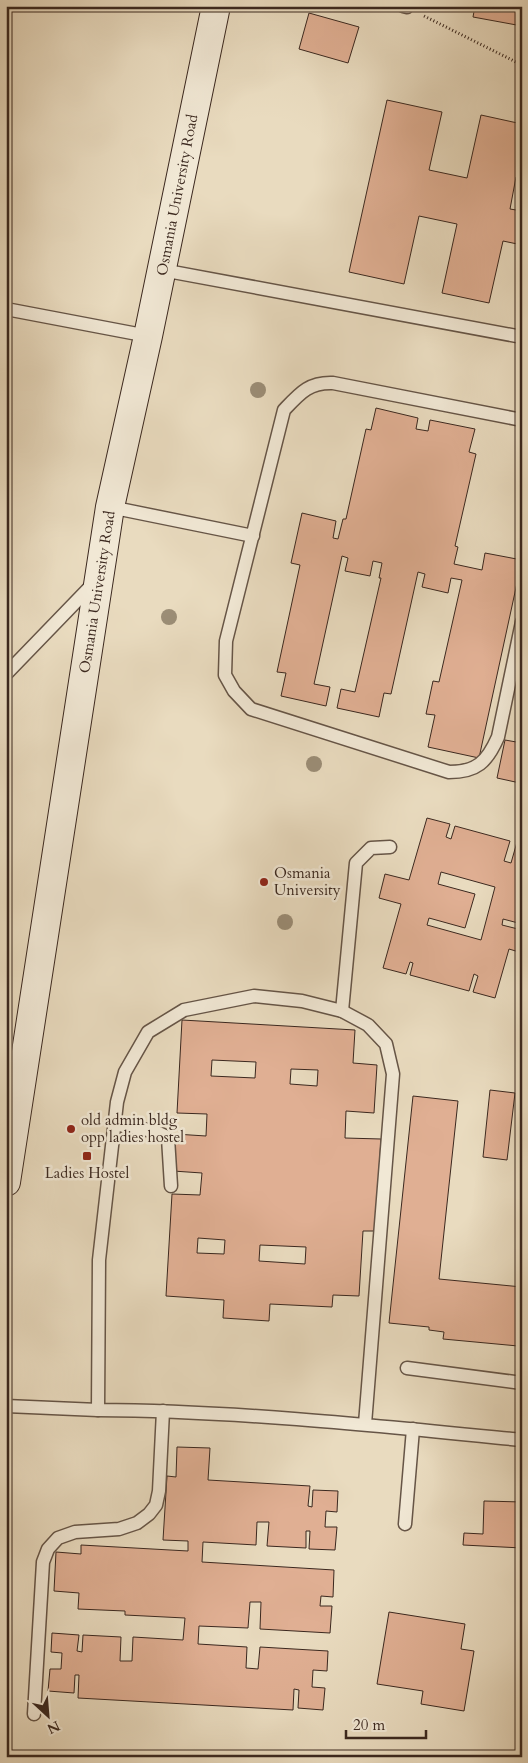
<svg xmlns="http://www.w3.org/2000/svg" width="528" height="1763" font-family="Cardo,serif">
	<style>
		.building { fill: #e0af93; stroke: #3b281f; fill-rule: evenodd }
		.lines { fill: none; stroke-linecap: round; stroke-linejoin: round }
		.service-casing { stroke: #665547; stroke-width: 15 }
		.secondary-casing { stroke: #3b281f; stroke-width: 30 }
		.path { stroke: #3b281f; stroke-width: 3; stroke-dasharray: 1 2.5; stroke-linecap: butt }
		.service { stroke: #f1e8d5; stroke-width: 12 }
		.secondary { stroke: #f1e8d5; stroke-width: 28 }
		.tree { fill: #9b8d76 }
		.poi-dot { fill: #8f2418; stroke: #f1e8d5; stroke-width: 2 }
		.labels { text-anchor: middle; stroke-width: 5; stroke-linejoin: round; paint-order: stroke }
		.street-label { font-size: 15px; fill: #3b281f; stroke: #f1e8d5 }
		.poi-label { font-size: 15px; fill: #3b281f; stroke: #f1e8d5; text-anchor: start }
	</style>
	<rect width="100%" height="100%" fill="#e9dbbf"/>
	<filter id="stains"><feTurbulence type="fractalNoise" baseFrequency=".004" numOctaves="4"/><feColorMatrix values="0 0 0 0 .2 0 0 0 0 .09 0 0 0 0 .02 0 0 0 .5 -.17"/></filter>
	<radialGradient id="worn" r=".72"><stop offset=".6" stop-color="#630" stop-opacity="0"/><stop offset="1" stop-color="#630" stop-opacity=".3"/></radialGradient>
	<g class="building">
		<path d="M475 6H522V26L473 17Z"/>
		<path d="M309 13 359 27 348 63 299 49Z"/>
		<path d="M387 100 442 112 429 170 467 178 481 115 522 124V178L516 177 510 209 522 211V245L503 241 489 303 442 293 457 224 419 216 404 284 349 272Z"/>
		<path d="M376 408 418 418 416 429 428 431 430 420 475 429 469 452 476 454 455 546 458 547 454 564 482 570 485 553 522 560 479 758 428 747 435 715 426 714 433 681 439 682 462 580 451 578 448 593 422 587 425 574 418 572 391 694 384 693 379 717 337 708 341 689 355 692 381 578H379L382 563 373 561 370 576 345 571 348 558 342 556 314 684 330 687 326 706 281 696 286 673 277 672 300 565 291 563 302 513 336 521 333 538 338 539 343 519H346L366 429 371 430Z"/>
		<path d="M505 740 522 743 520 783 497 778Z"/>
		<path d="M427 818 450 824 446 837 451 839 455 826 510 841 504 861 511 863 517 842 522 844V924L503 919 502 925 522 930V943L519 952 509 949 495 998 473 992 478 976 474 974 469 991 410 975 413 963 410 962 406 974 383 968 401 904 379 898 385 874 409 880ZM441 872 495 887 481 940 427 925 429 918 465 928 475 894 438 884Z"/>
		<path d="M182 1020 355 1030 353 1063 377 1065 374 1113 346 1111 345 1138 381 1139 375 1231H363L359 1296 333 1295 332 1307 270 1304 269 1321 223 1318 224 1300 166 1296 172 1194 200 1195 202 1173 173 1171 175 1134 206 1136 207 1114 177 1113ZM212 1060 256 1062 255 1078 211 1076ZM291 1069 318 1070 317 1086 290 1084ZM198 1238 225 1240 224 1254 197 1253ZM260 1245 306 1247 305 1264 259 1261Z"/>
		<path d="M490 1090 515 1093 507 1160 483 1157Z"/>
		<path d="M413 1096 458 1101 439 1279 522 1287V1351L518 1350V1346L443 1339 444 1332 429 1330V1327L389 1323Z"/>
		<path d="M177 1447 210 1448 208 1480 310 1486 308 1506 312 1507 313 1490 338 1491 337 1512 326 1511 325 1527H337L335 1550 309 1549 310 1531H306V1548L267 1546 269 1522H257L256 1545 203 1542 202 1562 334 1570 333 1597 321 1596 320 1606H332L330 1633 260 1629 261 1602H250L248 1628 199 1626 198 1644 247 1647 246 1668 258 1669 260 1647 328 1651 327 1671 313 1670 312 1687 325 1688 323 1710 298 1708 299 1690 294 1689 293 1710 78 1698 79 1675H75L74 1693 48 1691 50 1669H61L62 1653 51 1652 52 1633 79 1635 77 1651 82 1652 83 1635 121 1637 120 1661H132L133 1637 183 1640 185 1618 125 1615V1611L78 1609 79 1593 54 1591 56 1552 81 1554V1545L188 1551V1541L163 1540 167 1476 176 1477Z"/>
		<path d="M484 1501 522 1502V1548L463 1545 464 1533 483 1534Z"/>
		<path d="M389 1612 465 1624 461 1649 474 1651 464 1711 421 1704 423 1691 377 1684Z"/>
	</g>
	<g class="lines">
		<defs>
			<g id="service">
				<path d="M403 6 407 7"/>
				<path d="M162 270 522 337"/>
				<path d="M6 309 148 336"/>
				<path d="M522 420 333 383C309 382 300 393 284 410L226 641 225 675 234 691 251 709 449 772C477 772 487 762 498 737L522 622"/>
				<path d="M110 507 253 536"/>
				<path d="M6 674 93 584"/>
				<path d="M342 1011 356 863 371 848 390 847"/>
				<path d="M114 1124C129 1127 157 1129 168 1138L171 1186"/>
				<path d="M407 1368 522 1383"/>
				<path d="M6 1406 98 1410"/>
				<path d="M365 1424 393 1074 386 1044 368 1025 342 1011 302 1001 254 996 184 1010 148 1032 125 1072 117 1102 99 1260 98 1410C239 1411 381 1426 522 1440"/>
				<path d="M405 1524 413 1429"/>
				<path d="M34 1714 43 1562 48 1549 58 1538 75 1532 119 1529 137 1523 149 1514 156 1505 159 1491 163 1411"/>
			</g>
			<path id="secondary" d="M6 1182 110 507 148 336 216 6"/>
		</defs>
		<use href="#service" class="service-casing"/>
		<use href="#secondary" class="secondary-casing"/>
		<path class="path" d="M424 16 522 65"/>
		<use href="#service" class="service"/>
		<use href="#secondary" class="secondary"/>
	</g>
	<g class="tree">
		<circle cx="258" cy="390" r="8"/>
		<circle cx="169" cy="617" r="8"/>
		<circle cx="314" cy="764" r="8"/>
		<circle cx="285" cy="922" r="8"/>
	</g>
	<g class="poi-dot">
		<circle cx="264" cy="882" r="5"/>
		<circle cx="71" cy="1129" r="5"/>
		<rect x="82" y="1151" width="10" height="10" rx="2.5"/>
	</g>
	<g class="labels">
		<g class="street-label">
			<text transform="translate(177 195) rotate(-79)" y="5">Osmania University Road</text>
			<text transform="translate(97 592) rotate(-81)" y="5">Osmania University Road</text>
		</g>
		<g class="poi-label">
			<text x="274" y="878">Osmania<tspan x="274" dy="17">University</tspan></text>
			<text x="81" y="1125">old admin bldg<tspan x="81" dy="17">opp ladies hostel</tspan></text>
			<text x="87" y="1178" text-anchor="middle">Ladies Hostel</text>
		</g>
	</g>
	<rect width="528" height="1763" fill="none" stroke="#e9dbbf" stroke-width="25"/>
	<rect x="8" y="8" width="513" height="1748" fill="none" stroke="#3b281f" stroke-width="2.5"/>
	<rect x="12" y="12" width="503" height="1738" fill="none" stroke="#3b281f"/>
	<g transform="translate(48 1716) rotate(154)" stroke="#f1e8d5" stroke-width="4" paint-order="stroke">
	<path d="M0-4L9 19L0 12L-9 19Z" fill="#3b281f"/>
	<text y="-8" font-size="14" font-weight="bold" text-anchor="middle" fill="#3b281f">N</text>
	</g>
	<path d="M346 1730v8h80v-8" fill="none" stroke="#3b281f" stroke-width="2.5"/>
	<text x="353" y="1730" font-size="15" fill="#3b281f" stroke="#f1e8d5" stroke-width="4" paint-order="stroke">20 m</text>
	<rect width="100%" height="100%" filter="url(#stains)"/>
	<rect width="100%" height="100%" fill="url(#worn)"/>
</svg>
